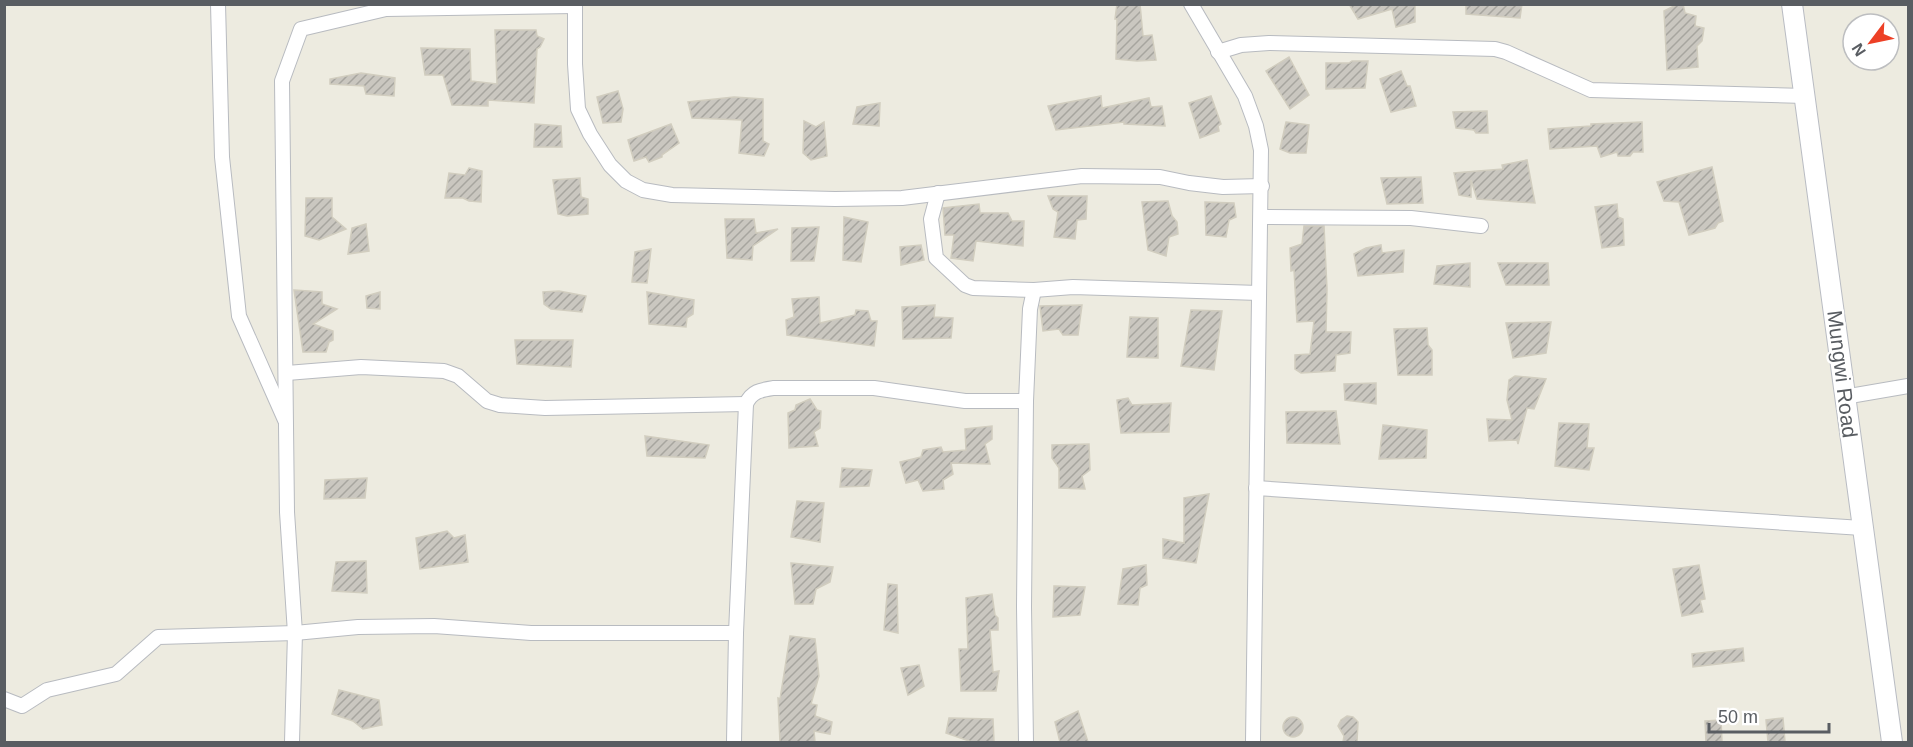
<svg xmlns="http://www.w3.org/2000/svg" width="1913" height="747" font-family="Helvetica,sans-serif">
	<style>
		.building { fill: url(#building-hatch); stroke: #d1cdbf; stroke-width: 1.5 }
		.lines { fill: none; stroke-linecap: round; stroke-linejoin: round }
		.street-casing { stroke: #b8bbc0; stroke-width: 16 }
		.secondary-casing { stroke: #b9bcc3; stroke-width: 22 }
		.street { stroke: #fff; stroke-width: 14 }
		.secondary { stroke: #fff; stroke-width: 20 }
		.labels { text-anchor: middle; stroke-width: 4.5; stroke-linejoin: round; paint-order: stroke }
		.street-label { font-size: 21px; fill: #595d62; stroke: #fff }
	</style>
	<defs>
		<pattern id="building-hatch" width="6" height="6" patternUnits="userSpaceOnUse" patternTransform="scale(1.5)"><rect width="6" height="6" fill="#cac7c0"/><path d="M-1 1l2-2M0 6l6-6M5 7l2-2" fill="none" stroke="#a7a59f"/></pattern>
	</defs>
	<rect width="100%" height="100%" fill="#edebe0"/>
	<g class="building">
		<path d="M1117 4H1140L1143 36 1152 35 1156 60 1137 61 1116 59 1117 19H1115Z"/>
		<path d="M1349 4H1415V22L1396 27 1392 9 1358 19Z"/>
		<path d="M1466 4H1522L1520 18 1466 14Z"/>
		<path d="M1678 4H1683L1685 13 1696 16 1695 26 1704 28 1702 41 1697 46 1698 67 1667 70 1664 11Z"/>
		<path d="M495 30H536L537 36 544 39 540 47 537 49 534 103 488 100V106L452 105 443 75H425L421 48 470 49 471 81 497 84Z"/>
		<path d="M1289 57 1309 95 1290 109 1266 71Z"/>
		<path d="M1352 61H1368L1365 88 1326 89V63H1349Z"/>
		<path d="M1401 71 1407 86H1410L1416 106 1391 112 1380 79Z"/>
		<path d="M361 73 395 78 394 96 366 94 364 86 330 84V79Z"/>
		<path d="M618 91 623 109 621 122 603 123 597 97Z"/>
		<path d="M1101 96 1102 108 1149 98 1151 107 1162 106 1165 126 1124 124V122L1056 130 1048 106Z"/>
		<path d="M1211 96 1221 124 1218 126 1219 131 1200 138 1189 103Z"/>
		<path d="M734 97 763 99V141L769 144 764 156 739 153 742 120 692 118 688 102Z"/>
		<path d="M880 103 879 126 853 124 857 107Z"/>
		<path d="M1487 111 1488 133H1476L1474 130 1456 128 1453 112Z"/>
		<path d="M804 121 816 127 824 122 827 156 811 160 803 153Z"/>
		<path d="M1286 122 1309 125 1306 153H1290L1280 149Z"/>
		<path d="M1642 122 1643 152H1633L1630 156H1618L1617 152 1601 157 1597 146 1550 149 1548 129 1591 126V124Z"/>
		<path d="M535 124 561 126 562 147H534Z"/>
		<path d="M671 124 679 143 662 155V157L649 162 646 157 634 161 628 140Z"/>
		<path d="M1527 160 1535 203 1477 199 1471 180V197L1459 195 1454 173 1503 169 1502 165Z"/>
		<path d="M1712 167 1723 221 1718 223 1715 228 1689 235 1679 202 1664 201 1657 182Z"/>
		<path d="M469 168 482 171 481 202 469 201 463 198H445L449 173 465 175Z"/>
		<path d="M1421 177 1423 203 1387 204 1381 178Z"/>
		<path d="M580 178 581 197 588 199V214L567 216 558 214 553 180Z"/>
		<path d="M1048 196H1087L1086 219 1077 220 1075 239 1054 237 1058 212 1053 209Z"/>
		<path d="M306 198H332V217L346 229 319 240 305 236Z"/>
		<path d="M1168 201 1172 216 1177 222 1178 234 1169 237 1166 256 1148 250 1142 202Z"/>
		<path d="M1205 202 1234 203 1236 217 1229 220 1226 237 1206 235Z"/>
		<path d="M979 204 980 213H1008L1012 221H1024L1023 246 976 241 973 261 951 258 954 235H945L943 208Z"/>
		<path d="M1617 204 1618 217 1623 219 1624 245 1602 248 1595 207Z"/>
		<path d="M844 217 868 222 861 262 843 260Z"/>
		<path d="M725 219H754L756 233 778 229 753 246 752 260 727 258Z"/>
		<path d="M366 224 369 251 348 254 352 228Z"/>
		<path d="M1304 226H1324L1327 289 1326 332H1351L1350 353 1336 355 1335 371 1301 373 1295 369V355L1310 354 1314 321 1297 322 1294 270 1291 271 1290 248 1302 244Z"/>
		<path d="M819 227 814 261H791L792 228Z"/>
		<path d="M921 245 924 260 901 265 900 247Z"/>
		<path d="M1381 245 1382 253 1404 250 1403 272 1358 276 1354 254 1366 248Z"/>
		<path d="M651 249 647 283 632 282 635 252Z"/>
		<path d="M1470 263V287L1434 284 1437 266Z"/>
		<path d="M1498 263H1548L1549 285H1506Z"/>
		<path d="M294 290 322 292V304L337 309 313 324 333 331V340L329 342 326 352H303Z"/>
		<path d="M559 291 586 296 582 312 551 309 544 304 543 292Z"/>
		<path d="M380 292V309L367 308 366 296Z"/>
		<path d="M647 292 694 300 693 314 687 318 686 327 649 324Z"/>
		<path d="M819 297 820 323 855 315 856 310 868 311 871 321H877L874 346 787 335 786 320 794 317 792 299Z"/>
		<path d="M935 305 934 317 953 318 951 338 903 339 902 307Z"/>
		<path d="M1082 305 1078 335H1063L1059 329 1043 331 1040 306Z"/>
		<path d="M1191 310 1222 311 1214 370 1181 366Z"/>
		<path d="M1130 317 1158 318V358L1127 357Z"/>
		<path d="M1551 322 1546 353 1513 358 1506 323Z"/>
		<path d="M1427 328 1428 345 1432 350V375H1398L1394 329Z"/>
		<path d="M515 340H573L571 367 517 364Z"/>
		<path d="M1515 376 1546 379 1534 409 1527 408 1518 444 1517 440 1489 441 1487 419 1512 420 1507 400 1509 380Z"/>
		<path d="M1376 383V404L1345 400 1344 384Z"/>
		<path d="M1128 398 1132 405 1171 403 1169 432 1121 433 1117 400Z"/>
		<path d="M810 399 817 410 821 411 820 428 814 432 818 446 789 448 788 413 795 410 796 405Z"/>
		<path d="M1336 411 1340 444 1287 443 1286 412Z"/>
		<path d="M1559 423 1589 424 1587 448H1594L1589 470 1555 466Z"/>
		<path d="M1383 425 1427 430 1426 458 1379 459Z"/>
		<path d="M992 426V439L985 444 990 464 951 463 953 474 943 480 944 489 923 491 918 480 906 483 900 462 921 457 923 450 941 447 943 452 966 450 965 429Z"/>
		<path d="M645 436 709 445 705 458 647 456Z"/>
		<path d="M1089 444 1090 470 1082 476 1085 489 1059 488V468L1052 458V445Z"/>
		<path d="M842 468 872 470 869 486 840 487Z"/>
		<path d="M367 478 365 498 324 499 325 480Z"/>
		<path d="M1209 494 1196 563 1163 558V539L1184 543V498Z"/>
		<path d="M797 501 824 503 820 542 791 537Z"/>
		<path d="M447 531 454 538 465 535 468 562 420 569 416 538Z"/>
		<path d="M366 561 367 593 332 591 336 562Z"/>
		<path d="M791 563 833 567 830 582 816 589 813 604H795Z"/>
		<path d="M1146 565 1147 585 1140 588 1138 605 1118 604 1123 569Z"/>
		<path d="M1699 565 1705 599 1700 600 1703 612 1682 616 1673 569Z"/>
		<path d="M888 584 897 585 898 633 884 630Z"/>
		<path d="M1054 586 1085 587 1080 615 1053 617Z"/>
		<path d="M992 594 995 615 998 618V630H990L993 672 999 671 996 691H961L959 649H968L966 598Z"/>
		<path d="M790 636 815 639 819 676 811 704 817 705 815 716 832 722 830 734 814 731 815 742H780L778 698 780 699Z"/>
		<path d="M1743 648 1744 661 1693 667 1692 654Z"/>
		<path d="M919 665 924 686 908 695 901 668Z"/>
		<path d="M339 690 379 700 382 725 363 729 353 721 332 714Z"/>
		<path d="M1078 711 1088 742H1060L1055 722Z"/>
		<path d="M1347 716 1353 717 1358 722 1357 742H1343L1344 736 1338 726 1341 720Z"/>
		<circle cx="1293" cy="727" r="10"/>
		<path d="M949 718 993 719 994 742H972L946 733Z"/>
		<path d="M1783 718 1785 742H1768L1766 720Z"/>
		<path d="M1721 720 1722 742H1706L1705 721Z"/>
	</g>
	<g class="lines">
		<defs>
			<g id="street">
				<path d="M218 4 222 157 239 316 285 420"/>
				<path d="M575 4V64L578 109 590 134 610 165 626 181 643 190 672 195 835 199 902 198 1082 176 1160 177 1189 183 1223 187 1262 186"/>
				<path d="M1191 4 1245 96 1256 126 1261 150 1253 742"/>
				<path d="M1218 52 1241 45 1269 43 1495 49 1506 52 1591 90 1805 96"/>
				<path d="M938 193 931 219 936 258 965 285 973 288 1034 290 1073 287 1259 293"/>
				<path d="M1261 217 1411 218 1481 226"/>
				<path d="M287 373 361 367 444 371 458 376 487 401 500 405 545 408 746 404"/>
				<path d="M1844 397 1908 386"/>
				<path d="M1256 488 1862 528"/>
				<path d="M4 699 22 706 47 690 116 674 158 637 295 633 358 627 434 626 531 633H736"/>
				<path d="M292 742 295 633 287 512 282 81 301 29 386 9 575 6"/>
				<path d="M734 742 736 633 746 404C752 391 761 390 774 388H874L965 401H1026"/>
				<path d="M1026 742 1024 607 1026 401 1030 309 1034 290"/>
			</g>
			<path id="secondary" d="M1792 4 1892 742"/>
		</defs>
		<use href="#street" class="street-casing"/>
		<use href="#secondary" class="secondary-casing"/>
		<use href="#street" class="street"/>
		<use href="#secondary" class="secondary"/>
	</g>
	<g class="labels">
		<g class="street-label">
			<text transform="translate(1842 374) rotate(83)" y="7">Mungwi Road</text>
		</g>
	</g>
	<rect width="1913" height="747" fill="none" stroke="#595d62" stroke-width="12"/>
	<g transform="translate(1871 42) rotate(238)"><circle r="28" fill="#ffffff" stroke="#bdbec0" stroke-width="1.5"/>
	<path d="M0-4.5L10 22L0 15L-10 22Z" fill="#ed4026"/>
	<text y="-9" font-size="16" font-weight="bold" text-anchor="middle" fill="#595d62">N</text>
	</g>
	<path d="M1709 723v9h120v-9" fill="none" stroke="#595d62" stroke-width="3"/>
	<text x="1718" y="723" font-size="18" fill="#595d62" stroke="#ffffff" stroke-width="4.5" paint-order="stroke">50 m</text>
</svg>
